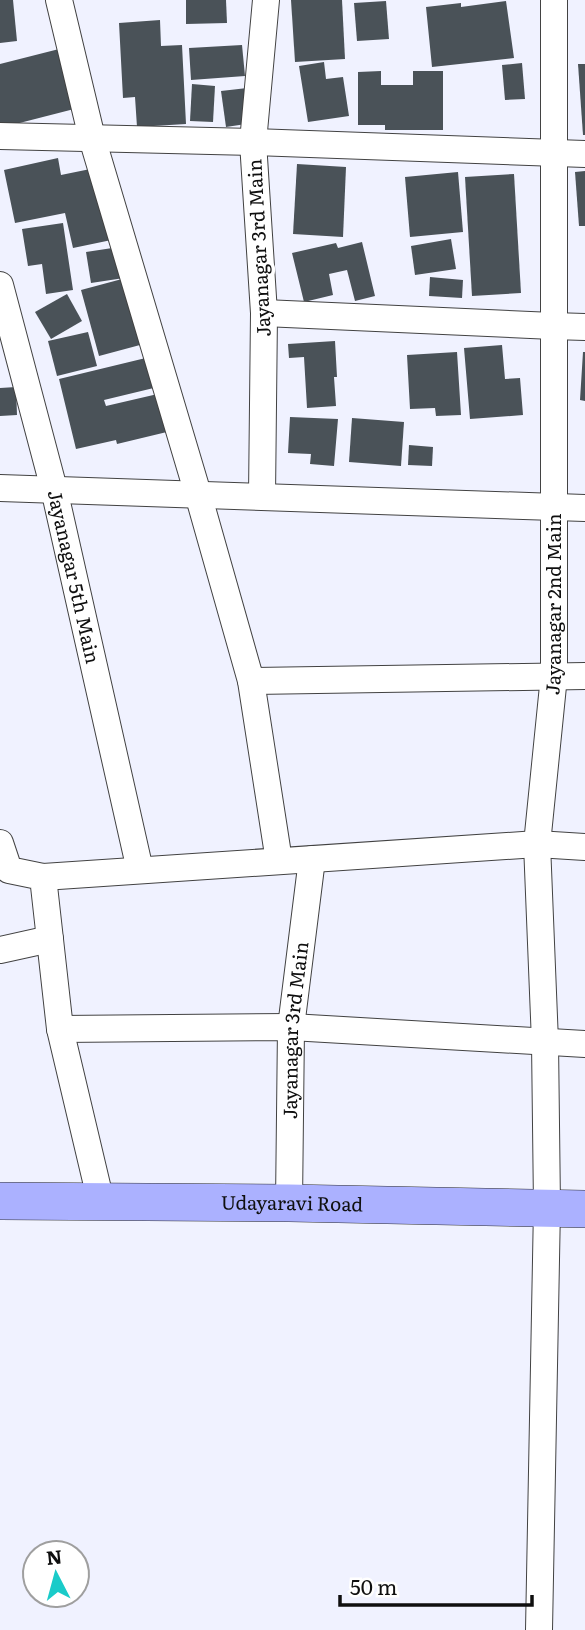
<svg xmlns="http://www.w3.org/2000/svg" width="585" height="1630" font-family="Literata,serif">
	<style>
		.building { fill: #4a5258 }
		.lines { fill: none; stroke-linecap: round; stroke-linejoin: round }
		.street-casing { stroke: #424242; stroke-width: 28 }
		.secondary-casing { stroke: #313131; stroke-width: 38 }
		.street { stroke: #fff; stroke-width: 26 }
		.secondary { stroke: #abb1ff; stroke-width: 37 }
		.labels { text-anchor: middle; stroke-width: 7; stroke-linejoin: round; paint-order: stroke }
		.street-label { font-size: 19px; fill: #0f0f0f; stroke: #fff }
	</style>
	<rect width="100%" height="100%" fill="#f0f2ff"/>
	<g class="building">
		<path d="M0 0H13L17 41 0 43Z"/>
		<path d="M186 0H226L227 23 186 24Z"/>
		<path d="M291 0H342L345 59 295 62Z"/>
		<path d="M386 1 389 39 357 41 354 3Z"/>
		<path d="M506 1 514 58 432 67 426 7 461 3V7Z"/>
		<path d="M160 20 161 46 182 45 186 124 137 127 135 97 123 98 119 23Z"/>
		<path d="M242 45 245 76 191 80 189 48Z"/>
		<path d="M63 48 78 108 0 128V64Z"/>
		<path d="M324 62 326 79 343 77 349 116 308 122 299 66Z"/>
		<path d="M522 63 525 99 505 100 502 65Z"/>
		<path d="M578 64H585V135H583Z"/>
		<path d="M381 71V85H413V71H443V130H385V125H358V72Z"/>
		<path d="M192 84 215 86 213 122 190 121Z"/>
		<path d="M256 87 260 122 226 127 221 91Z"/>
		<path d="M58 158 61 175 105 166 121 238 73 248 65 213 15 223 4 170Z"/>
		<path d="M297 164 346 167 343 237 293 234Z"/>
		<path d="M585 171V226H579L575 172Z"/>
		<path d="M458 172 463 232 410 237 405 177Z"/>
		<path d="M514 174 521 293 472 296 465 177Z"/>
		<path d="M63 223 73 290 46 294 42 264 28 266 22 229Z"/>
		<path d="M451 239 456 269 415 275 411 246Z"/>
		<path d="M362 242 375 296 355 301 347 270 329 274 333 295 304 302 292 253 336 243 338 248Z"/>
		<path d="M119 247 124 278 91 283 86 252Z"/>
		<path d="M430 277 463 280 462 298 429 296Z"/>
		<path d="M122 279 140 345 99 356 81 290Z"/>
		<path d="M67 294 82 321 51 339 35 312Z"/>
		<path d="M88 332 97 366 57 376 48 341Z"/>
		<path d="M335 341 337 377H334L336 406 307 408 304 357 289 358 288 344Z"/>
		<path d="M502 345 505 379 520 378 523 415 470 419 464 348Z"/>
		<path d="M457 352 461 415 436 416 435 408 410 409 407 355Z"/>
		<path d="M583 352H585V401L580 400Z"/>
		<path d="M154 356 162 386 104 400 106 406 162 393 171 431 117 444 116 440 76 449 59 379Z"/>
		<path d="M16 387 17 415 0 416V388Z"/>
		<path d="M290 417 338 419 334 466 310 464 311 454 288 453Z"/>
		<path d="M352 418 404 422 401 466 349 462Z"/>
		<path d="M409 445 433 447 432 466 408 465Z"/>
	</g>
	<g class="lines">
		<defs>
			<g id="street">
				<path d="M59 0 92 138 198 494 251 681 585 676"/>
				<path d="M0 136 253 142 585 154"/>
				<path id="s1" d="M0 285 54 489 140 870"/>
				<path d="M264 313 553 326 585 327"/>
				<path d="M0 488 585 508"/>
				<path d="M262 496 264 313 253 142 266 0"/>
				<path d="M251 681 279 861"/>
				<path d="M0 843 9 870 43 877 60 1029 291 1027 585 1044"/>
				<path d="M43 877 537 844 585 847"/>
				<path d="M0 950 50 939"/>
				<path d="M60 1029 101 1202"/>
				<path id="s2" d="M289 1203 291 1027 312 859"/>
				<path id="s3" d="M539 1630 547 1207 545 1042 537 844 554 676V0"/>
			</g>
			<g id="secondary">
				<path id="s4" d="M0 1201 289 1203 585 1209"/>
			</g>
		</defs>
		<use href="#street" class="street-casing"/>
		<use href="#secondary" class="secondary-casing"/>
		<use href="#street" class="street"/>
		<use href="#secondary" class="secondary"/>
	</g>
	<g class="labels">
		<g class="street-label">
			<text transform="translate(259 248) rotate(-93)" y="7">Jayanagar 3rd Main</text>
			<text dy="7" stroke="none"><textPath href="#s1" startOffset="301">Jayanagar 5th Main</textPath></text>
			<text dy="7" stroke="none"><textPath href="#s3" startOffset="1027">Jayanagar 2nd Main</textPath></text>
			<text dy="7" stroke="none"><textPath href="#s2" startOffset="173">Jayanagar 3rd Main</textPath></text>
			<text dy="7" stroke="none"><textPath href="#s4" startOffset="292">Udayaravi Road</textPath></text>
		</g>
	</g>
	<g transform="translate(56 1574) rotate(354)"><circle r="33" fill="#ffffff" stroke="#9f9f9f" stroke-width="2"/>
	<path d="M0-5L12 26L0 18L-12 26Z" fill="#1acbc9"/>
	<text y="-10" font-size="19" font-weight="bold" text-anchor="middle" fill="#0f0f0f">N</text>
	</g>
	<path d="M340 1595v10h192v-10" fill="none" stroke="#0f0f0f" stroke-width="3.5"/>
	<text x="350" y="1595" font-size="21" fill="#0f0f0f" stroke="#ffffff" stroke-width="5" paint-order="stroke">50 m</text>
</svg>
